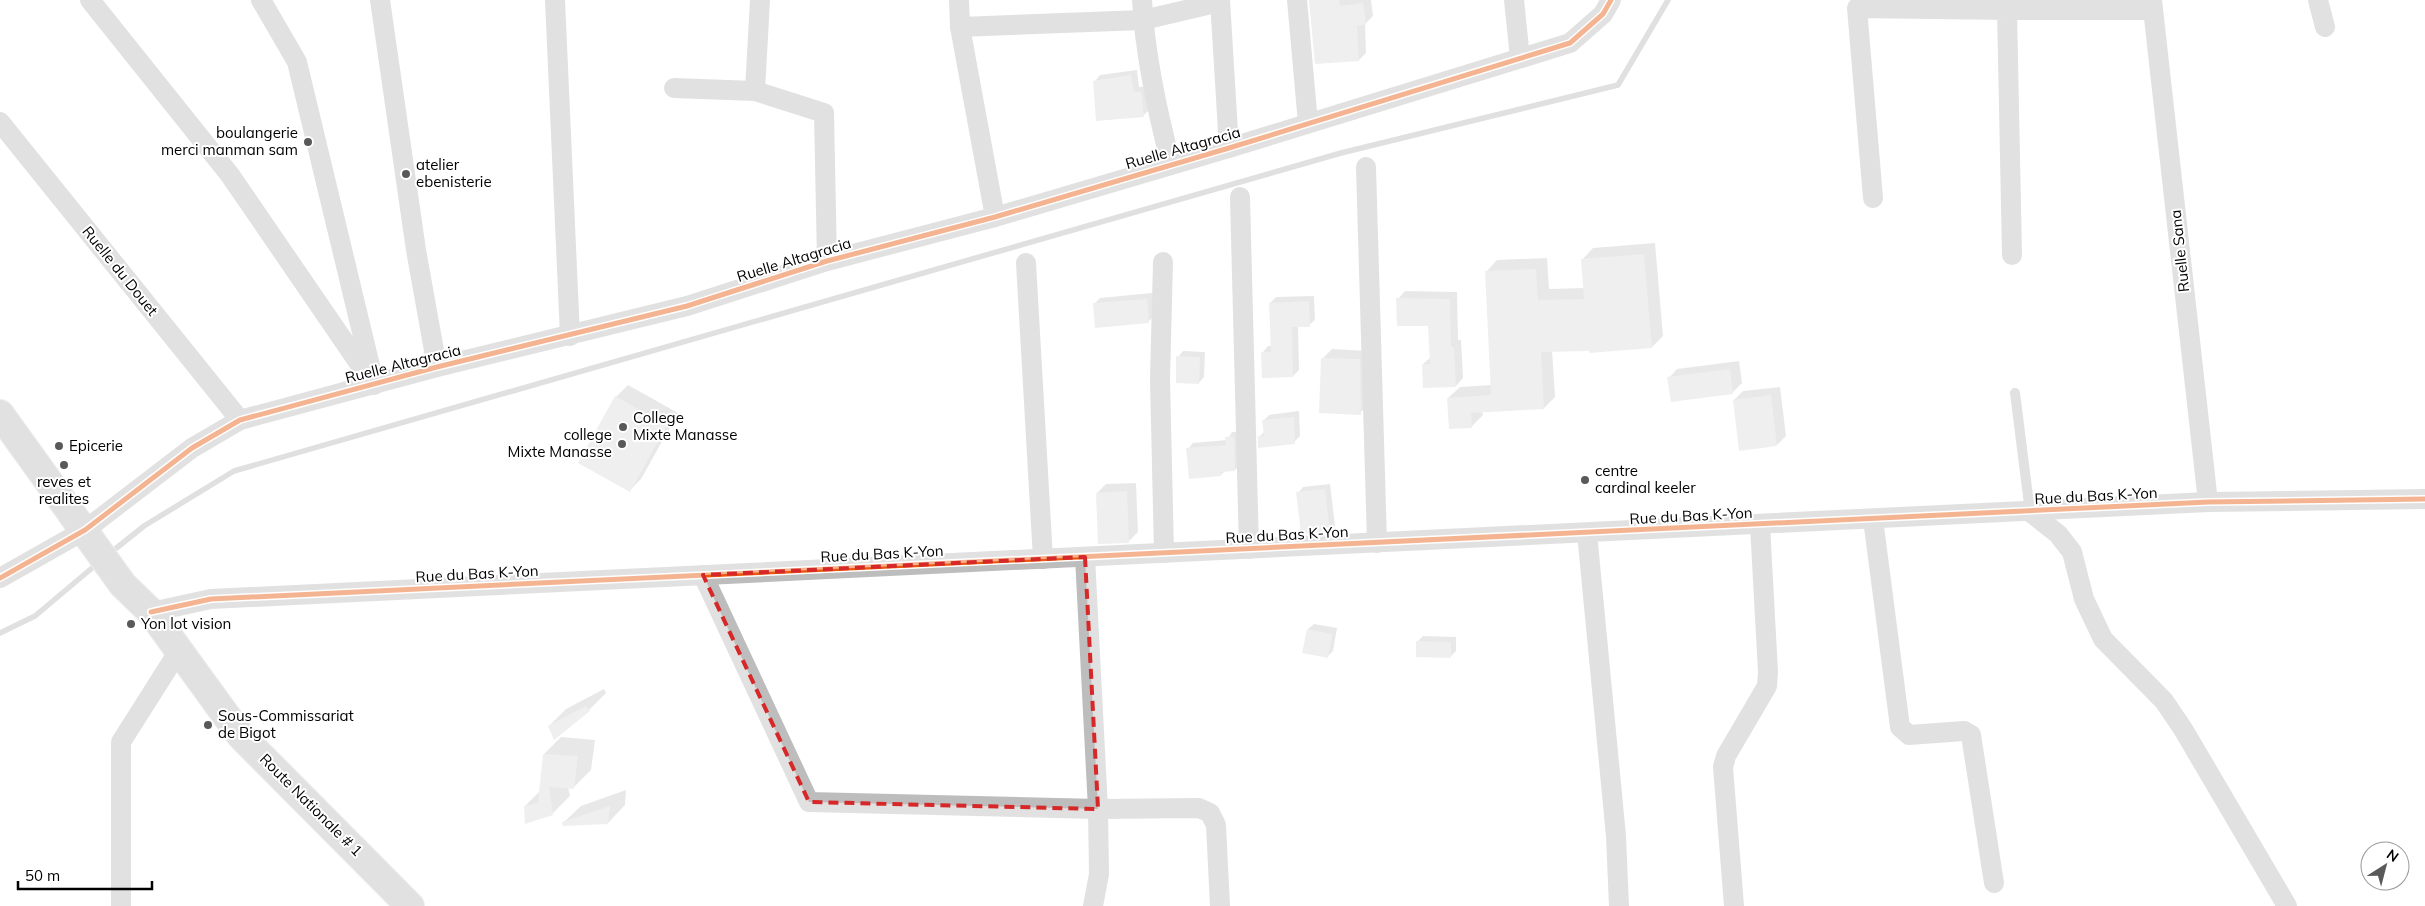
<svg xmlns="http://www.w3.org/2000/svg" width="2425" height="906" font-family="Mulish,sans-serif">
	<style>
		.shadow { fill: #0003 }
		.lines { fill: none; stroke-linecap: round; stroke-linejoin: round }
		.stream { stroke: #bababa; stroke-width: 5.5 }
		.building { fill: #dcdcdc }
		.primary-casing { stroke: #dbdbdb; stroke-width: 30 }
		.service { stroke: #bdbdbd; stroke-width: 10 }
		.minor { stroke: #bdbdbd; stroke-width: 20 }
		.primary { stroke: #bdbdbd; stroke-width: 28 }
		.cycleway-casing { stroke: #fff; stroke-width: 8 }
		.cycleway { stroke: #e8590c; stroke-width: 5 }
		.marked { fill: none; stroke: #d62828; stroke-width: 4; stroke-dasharray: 10 6; stroke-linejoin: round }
		.poi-dot { fill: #595959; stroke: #fff; stroke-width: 2 }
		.labels { text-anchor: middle; stroke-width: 4; stroke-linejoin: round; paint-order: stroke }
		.poi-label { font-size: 15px; fill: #000; stroke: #fff; text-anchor: start }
		.street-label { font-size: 15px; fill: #000; stroke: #fff }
	</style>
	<rect width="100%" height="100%" fill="#fff"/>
	<g class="shadow">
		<path d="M1310 0H1371L1373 16 1365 24 1366 53 1359 60Z"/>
		<path d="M1137 70 1139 87 1147 86 1149 110 1143 116 1095 81 1100 75Z"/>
		<path d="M1655 243 1663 336 1652 347 1552 350 1555 397 1544 408 1482 411 1483 415 1471 427 1448 398 1460 387 1492 385 1486 272 1497 260 1547 258 1549 289 1585 288 1582 260 1593 248Z"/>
		<path d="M1405 291 1457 292 1458 340H1461L1463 378 1456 386 1423 364 1431 357 1429 325 1398 299Z"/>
		<path d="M1152 293 1154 316 1148 322 1094 304 1100 298Z"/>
		<path d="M1314 296 1315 320 1309 325 1298 326 1299 370 1293 376 1263 352 1268 346H1272L1270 303 1276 297Z"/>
		<path d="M1332 349 1368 351 1369 404 1360 413 1323 358Z"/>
		<path d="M1183 351 1205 352 1204 377 1199 383 1178 357Z"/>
		<path d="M1739 361 1742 383 1733 392 1669 378 1677 369Z"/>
		<path d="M628 385 678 413 641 479 629 491 616 397Z"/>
		<path d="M1780 387 1786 436 1777 445 1734 400 1743 391Z"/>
		<path d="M1299 411 1300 436 1294 442 1259 437 1265 431 1263 421 1269 415Z"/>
		<path d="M1232 432H1240V464L1235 470 1225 471 1221 475 1188 449 1193 443 1227 440Z"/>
		<path d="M1136 483 1138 532 1129 541 1097 493 1106 484Z"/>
		<path d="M1330 484 1335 526 1329 532 1298 493 1303 487Z"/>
		<path d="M1314 624 1337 628 1333 651 1327 657 1308 629Z"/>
		<path d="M1423 636 1456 637V651L1450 657 1417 642Z"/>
		<path d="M604 689 606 693 589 710 549 726 566 709Z"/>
		<path d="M561 737 595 740 591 770 574 787H568L570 796 552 814 525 806 540 791 544 754Z"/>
		<path d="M626 790 625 805 608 823H563L581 806Z"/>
	</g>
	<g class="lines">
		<g class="stream">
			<path d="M109 554 144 526 234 471 1341 153 1618 85 1668 0"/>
			<path d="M0 633 35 616 98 563"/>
		</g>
	</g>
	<g class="building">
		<path d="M1309 0H1339L1340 6 1363 3 1366 25 1357 26 1359 61 1315 64Z"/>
		<path d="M1131 75 1134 92H1141L1144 117 1096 121 1093 81Z"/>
		<path d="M1644 254 1652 348 1589 353V351L1541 352 1544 409 1471 413 1472 428 1449 429 1447 398 1491 395 1485 271 1536 269 1538 300 1584 299 1581 259Z"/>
		<path d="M1396 298 1450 299 1451 347H1454L1456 387 1423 388 1422 364H1430L1428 326H1397Z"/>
		<path d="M1147 299 1149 323 1095 328 1093 303Z"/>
		<path d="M1309 301 1310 327H1292L1293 377 1262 378 1261 352H1271L1269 303Z"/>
		<path d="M1176 356 1200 357 1199 384 1176 383Z"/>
		<path d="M1321 358 1360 359 1361 415 1319 413Z"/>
		<path d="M1730 369 1733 394 1671 402 1667 377Z"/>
		<path d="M1771 395 1777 446 1739 451 1733 400Z"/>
		<path d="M615 396 667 425 630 492 578 463Z"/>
		<path d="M1294 417 1295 444 1258 448V436H1264L1262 420Z"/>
		<path d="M1225 437H1234L1235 471 1221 472V476L1189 479 1186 448 1226 445Z"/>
		<path d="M1325 489 1330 533 1301 534 1296 492Z"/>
		<path d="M1127 491 1129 543 1098 544 1096 493Z"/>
		<path d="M1307 629 1332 634 1328 658 1302 653Z"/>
		<path d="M1416 641 1451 642V658L1416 657Z"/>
		<path d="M586 706 590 711 554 740 548 726Z"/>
		<path d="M543 754 578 756 574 789 549 787 553 815 525 824 524 806 538 803Z"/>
		<path d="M610 806 608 824 563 826 562 822Z"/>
	</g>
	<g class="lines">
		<defs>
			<path id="primary" d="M0 414 123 585 151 612 241 736 410 906"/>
		</defs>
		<use href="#primary" class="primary-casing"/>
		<path class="service" d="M2015 393 2030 512"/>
		<g class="minor">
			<path d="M90 0 230 175 374 385"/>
			<path d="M261 0 297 62 372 374"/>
			<path d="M380 0 416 250 437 367"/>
			<path d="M555 0 570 336"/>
			<path d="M959 0 960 27 995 217"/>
			<path d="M1142 0C1145 55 1157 111 1171 164"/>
			<path d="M1220 0 1229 148"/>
			<path d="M1297 0 1308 123"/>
			<path d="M1514 0 1520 58"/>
			<path d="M2152 0 2208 502"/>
			<path d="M2318 0 2325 27"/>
			<path d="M2007 10H2153"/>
			<path d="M960 27 1143 20 1220 2"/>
			<path d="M674 88 755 91 824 113 827 261"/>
			<path d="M755 91 760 0"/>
			<path d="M0 122 240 420"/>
			<path d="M1366 167 1377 543"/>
			<path d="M1240 197 1249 549"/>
			<path d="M1873 198 1857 8 2007 10 2012 255"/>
			<path d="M1163 262 1160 379 1164 553"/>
			<path d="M1026 263 1043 559"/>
			<path d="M2030 512 2058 534 2072 552 2084 599 2103 639 2164 701 2183 729 2287 906"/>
			<path d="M1873 519 1900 727 1909 735 1964 731 1971 735 1994 883"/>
			<path d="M1587 533 1616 836 1619 906"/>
			<path d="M1085 557 1098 809 1099 874 1093 906"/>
			<path d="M703 575 809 802 1098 809 1199 808 1210 813 1216 825 1220 906"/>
			<path d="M0 578 85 530 192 448 240 420 437 367 687 306 827 261 995 217 1229 148 1570 43 1603 14 1611 0"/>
			<path d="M151 612 211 599 2208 502 2425 499"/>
			<path d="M121 906V742L178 652"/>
			<path d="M1734 906 1723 767 1726 756 1767 686 1768 672 1760 525"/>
		</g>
		<use href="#primary" class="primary"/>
		<defs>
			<g id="cycleway">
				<path d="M0 578 85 530 192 448 240 420 437 367 687 306 827 261 995 217 1229 148 1570 43 1603 14 1611 0"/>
				<path d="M151 612 211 599 2208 502 2425 499"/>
			</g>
		</defs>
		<use href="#cycleway" class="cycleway-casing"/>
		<use href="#cycleway" class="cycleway"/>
	</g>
	<path d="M0 0H2425V906H0ZM1085 557 1098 809 809 802 703 575Z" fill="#fff" fill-opacity=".55" fill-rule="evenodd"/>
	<path class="marked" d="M1085 557 1098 809 809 802 703 575Z"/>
	<g class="poi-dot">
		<circle cx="308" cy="142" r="5"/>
		<circle cx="406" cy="174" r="5"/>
		<circle cx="623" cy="427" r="5"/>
		<circle cx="622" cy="444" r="5"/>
		<circle cx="59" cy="446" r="5"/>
		<circle cx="64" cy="465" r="5"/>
		<circle cx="1585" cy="480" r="5"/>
		<circle cx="131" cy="624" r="5"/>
		<circle cx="208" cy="725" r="5"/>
	</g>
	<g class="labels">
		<g class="poi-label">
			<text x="298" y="138" text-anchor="end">boulangerie<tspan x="298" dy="17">merci manman sam</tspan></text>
			<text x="416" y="170">atelier<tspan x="416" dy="17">ebenisterie</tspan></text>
			<text x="633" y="423">College<tspan x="633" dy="17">Mixte Manasse</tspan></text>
			<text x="612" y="440" text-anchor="end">college<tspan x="612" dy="17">Mixte Manasse</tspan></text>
			<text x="69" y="451">Epicerie</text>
			<text x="1595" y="476">centre<tspan x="1595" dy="17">cardinal keeler</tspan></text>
			<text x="64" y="487" text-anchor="middle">reves et<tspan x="64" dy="17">realites</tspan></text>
			<text x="141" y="629">Yon lot vision</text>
			<text x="218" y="721">Sous-Commissariat<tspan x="218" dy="17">de Bigot</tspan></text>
		</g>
		<g class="street-label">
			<text transform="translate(1183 148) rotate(-16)" y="5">Ruelle Altagracia</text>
			<text transform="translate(2180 251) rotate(-96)" y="5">Ruelle Sana</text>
			<text transform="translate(794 260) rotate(-17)" y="5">Ruelle Altagracia</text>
			<text transform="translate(120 271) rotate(51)" y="5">Ruelle du Douet</text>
			<text transform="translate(403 364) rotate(-14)" y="5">Ruelle Altagracia</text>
			<text transform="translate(2096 496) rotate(-3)" y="5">Rue du Bas K-Yon</text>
			<text transform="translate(1691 516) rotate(-3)" y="5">Rue du Bas K-Yon</text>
			<text transform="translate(1287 535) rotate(-3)" y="5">Rue du Bas K-Yon</text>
			<text transform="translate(882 554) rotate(-3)" y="5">Rue du Bas K-Yon</text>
			<text transform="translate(477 574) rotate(-3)" y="5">Rue du Bas K-Yon</text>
			<text transform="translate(311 805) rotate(45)" y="5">Route Nationale # 1</text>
		</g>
	</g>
	<g transform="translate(2385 866) rotate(36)"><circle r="24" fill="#ffffff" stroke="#999999"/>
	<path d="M0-4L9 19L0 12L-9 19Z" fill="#595959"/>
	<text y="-8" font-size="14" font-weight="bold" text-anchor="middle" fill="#000000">N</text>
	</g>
	<path d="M18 881v8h134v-8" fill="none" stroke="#000000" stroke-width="2.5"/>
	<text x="25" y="881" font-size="15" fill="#000000" stroke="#ffffff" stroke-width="4" paint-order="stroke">50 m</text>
</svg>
